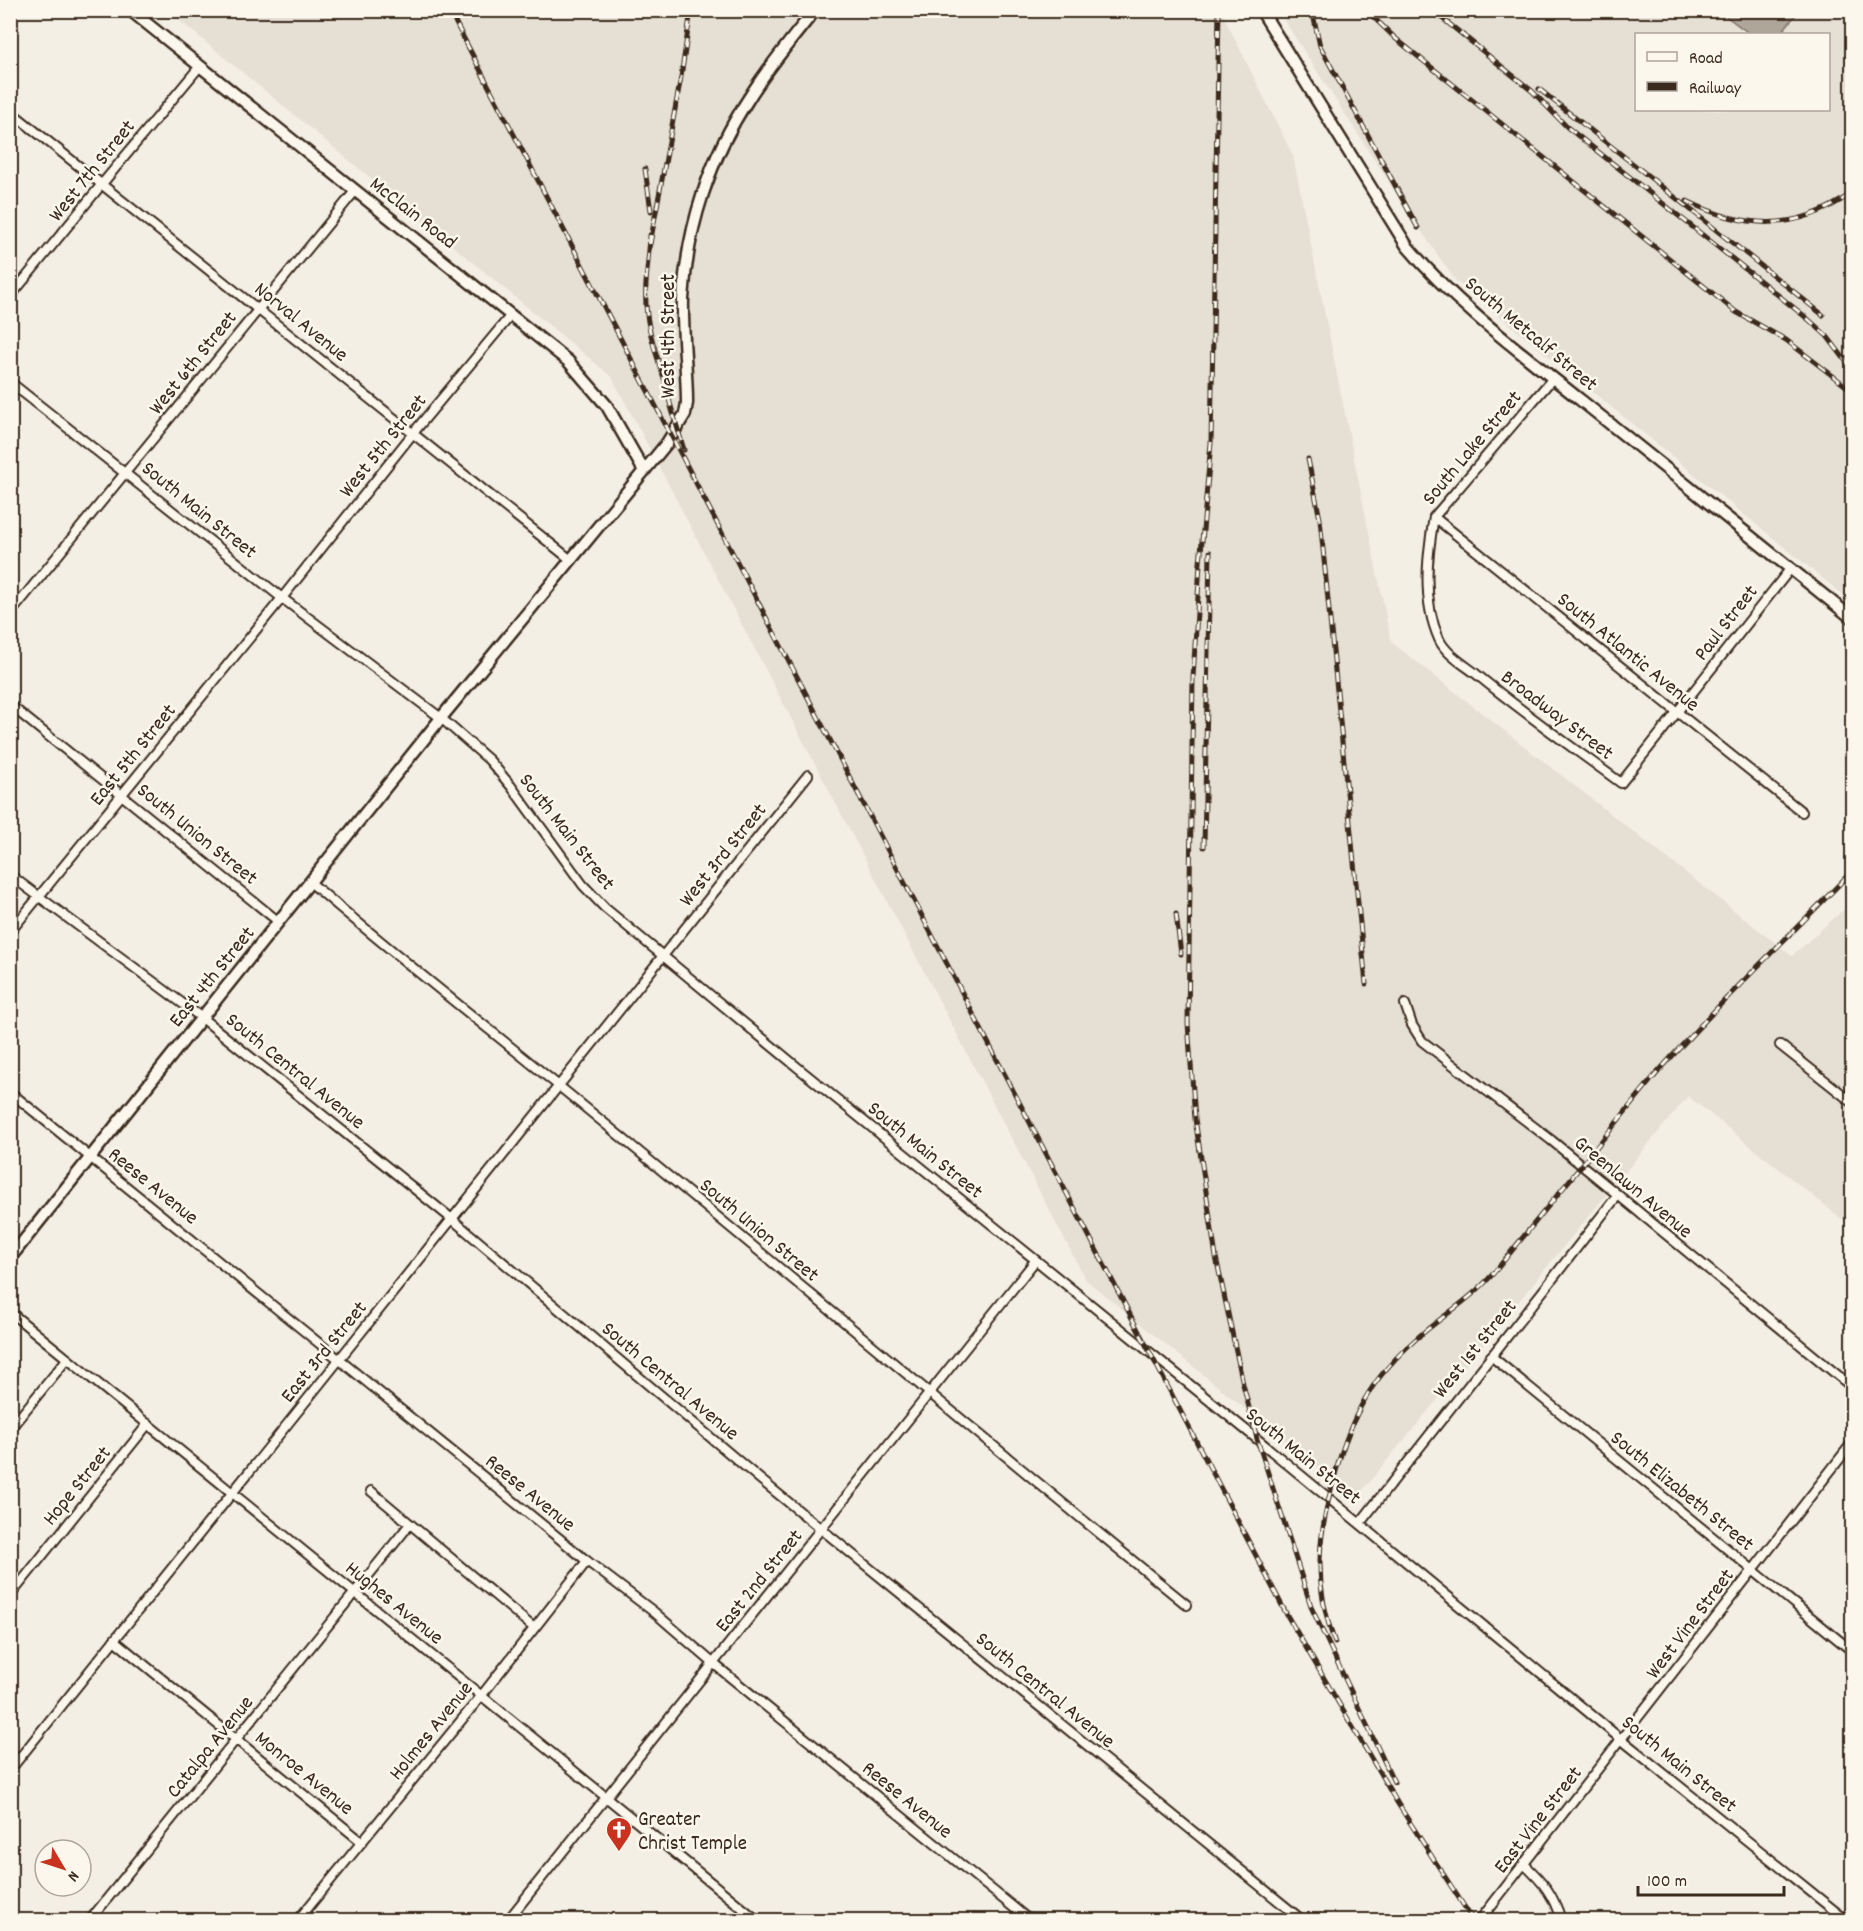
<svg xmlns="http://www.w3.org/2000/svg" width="1863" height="1931" font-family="Dekko,sans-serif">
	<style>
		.built { fill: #e5dfd4; fill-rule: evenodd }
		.water { fill: #afa69a; stroke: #817468; stroke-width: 1.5 }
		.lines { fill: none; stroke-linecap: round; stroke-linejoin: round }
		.street-casing { stroke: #3b2a1e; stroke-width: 12 }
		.secondary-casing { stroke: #3b2a1e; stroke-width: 15 }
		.street { stroke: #fbf7ec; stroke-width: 8 }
		.secondary { stroke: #fbf7ec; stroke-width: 10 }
		.rail-casing { stroke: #3b2a1e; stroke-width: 5 }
		.rail { stroke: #fbf7ec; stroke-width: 3; stroke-dasharray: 9; stroke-linecap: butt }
		.labels { text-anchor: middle; stroke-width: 5; stroke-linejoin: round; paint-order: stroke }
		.street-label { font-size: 21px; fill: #3b2a1e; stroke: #fbf7ec }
		.poi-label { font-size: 21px; fill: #3b2a1e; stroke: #fbf7ec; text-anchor: start }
	</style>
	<rect width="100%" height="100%" fill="#f3efe4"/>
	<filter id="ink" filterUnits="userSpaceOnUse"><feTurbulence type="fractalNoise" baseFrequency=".0167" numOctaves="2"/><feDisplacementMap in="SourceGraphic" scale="12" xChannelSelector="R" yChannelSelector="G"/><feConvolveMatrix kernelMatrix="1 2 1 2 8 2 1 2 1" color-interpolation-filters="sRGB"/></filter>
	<g filter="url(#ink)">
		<g class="built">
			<path d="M168 11H1221L1293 156 1391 642 1792 956 1852 902V1227L1688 1096 1356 1498 1086 1280 612 377Z"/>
			<path d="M1278 11H1852V602L1456 281 1417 225ZM1636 34H1828V110H1636Z"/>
		</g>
		<path class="water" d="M1719 11H1799L1780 34H1750Z"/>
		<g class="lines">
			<defs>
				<g id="street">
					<path d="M10 111 571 560"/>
					<path d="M10 297 102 184 200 66"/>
					<path d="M1553 378 1434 517C1427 557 1422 601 1439 639 1445 653 1463 664 1475 673 1522 712 1572 747 1621 783L1791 568"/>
					<path d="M10 382 282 598 441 718 489 760 511 786 583 885 605 908 802 1071 1257 1439 1622 1740 1846 1920"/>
					<path d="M1434 517 1802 812"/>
					<path d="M10 614 355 191"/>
					<path d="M10 705 279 922"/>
					<path d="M10 875 202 1018 452 1219 761 1480 1302 1920"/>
					<path d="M310 882C410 968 514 1048 615 1132 806 1289 995 1449 1187 1605"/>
					<path d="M10 932 282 598 414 432 511 315"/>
					<path d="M1405 1004 1412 1025 1422 1041 1551 1140 1852 1387"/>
					<path d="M1780 1045 1852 1102"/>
					<path d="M10 1092 587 1561 654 1612 714 1664 1029 1920"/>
					<path d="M10 1312 757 1920"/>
					<path d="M1491 1356 1852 1651"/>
					<path d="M10 1429 67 1359"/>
					<path d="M371 1491 534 1628"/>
					<path d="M1360 1523 1554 1277 1617 1196"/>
					<path d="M10 1596 148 1424"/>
					<path d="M114 1640 362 1842"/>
					<path d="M10 1770 808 775"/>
					<path d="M1524 1864C1544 1883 1553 1894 1561 1920"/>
					<path d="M90 1920 410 1524"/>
					<path d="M298 1920 482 1695 587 1561"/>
					<path d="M508 1920 1035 1261"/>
					<path d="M1480 1920 1852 1443"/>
				</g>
				<g id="secondary">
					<path d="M130 10 568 361 607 406 644 471"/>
					<path d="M1261 10 1407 246C1457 306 1522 353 1583 402 1673 474 1763 546 1852 618"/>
					<path d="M10 1258 441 718 667 443 685 414 687 403C687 368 682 334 683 299 687 227 710 157 749 98 768 67 792 39 815 10"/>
				</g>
			</defs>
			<use href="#street" class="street-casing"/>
			<use href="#secondary" class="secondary-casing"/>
			<use href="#street" class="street"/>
			<use href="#secondary" class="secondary"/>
			<defs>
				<g id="rail">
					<path d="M449 10 1288 1617 1398 1804 1473 1920"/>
					<path d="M1219 10 1211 443 1200 563 1193 678 1188 1023 1195 1119 1216 1257 1243 1384 1257 1439 1312 1609 1394 1782"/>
					<path d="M1312 10 1320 46 1418 228"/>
					<path d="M1366 10 1395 38 1736 312 1786 340 1850 389"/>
					<path d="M1432 10 1532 91 1567 127 1808 319 1827 336 1852 369"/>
					<path d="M1539 89 1823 315"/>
					<path d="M645 169 651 211"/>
					<path d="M1687 201C1744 229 1796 232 1849 195"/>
					<path d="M650 235C649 262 643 288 647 315 650 340 660 364 667 388"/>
					<path d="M650 244 681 77 691 10"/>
					<path d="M666 380 670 403 684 450"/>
					<path d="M1308 459 1320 519 1366 984"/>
					<path d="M1204 847 1210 552"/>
					<path d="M1176 914 1181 954"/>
					<path d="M1335 1643C1312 1581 1318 1534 1336 1471 1343 1446 1352 1421 1365 1399 1378 1376 1397 1356 1416 1339 1443 1315 1474 1298 1497 1269 1549 1206 1600 1142 1652 1079 1715 1006 1786 940 1852 871"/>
				</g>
			</defs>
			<use href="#rail" class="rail-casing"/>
			<use href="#rail" class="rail"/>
		</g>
	</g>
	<defs>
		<symbol id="church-pin" viewBox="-11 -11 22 30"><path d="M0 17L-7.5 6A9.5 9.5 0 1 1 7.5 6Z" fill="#c8321e" stroke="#fbf7ec"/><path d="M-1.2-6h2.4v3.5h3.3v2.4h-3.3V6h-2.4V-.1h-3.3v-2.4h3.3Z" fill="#fff"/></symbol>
	</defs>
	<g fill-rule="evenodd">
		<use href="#church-pin" x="604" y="1815" width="30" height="40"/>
	</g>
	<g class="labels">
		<g class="street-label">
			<text transform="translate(91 170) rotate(-51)" y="7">West 7th Street</text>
			<text transform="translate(414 212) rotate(38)" y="7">McClain Road</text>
			<text transform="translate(302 321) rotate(39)" y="7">Norval Avenue</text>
			<text transform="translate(1532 333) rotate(40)" y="7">South Metcalf Street</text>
			<text transform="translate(667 336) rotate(-90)" y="7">West 4th Street</text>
			<text transform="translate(192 362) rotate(-51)" y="7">West 6th Street</text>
			<text transform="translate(382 445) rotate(-51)" y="7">West 5th Street</text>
			<text transform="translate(1471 447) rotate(-50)" y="7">South Lake Street</text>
			<text transform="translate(200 509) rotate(39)" y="7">South Main Street</text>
			<text transform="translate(1725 622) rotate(-52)" y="7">Paul Street</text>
			<text transform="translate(1629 651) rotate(39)" y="7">South Atlantic Avenue</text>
			<text transform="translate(1558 714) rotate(37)" y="7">Broadway Street</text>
			<text transform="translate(132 754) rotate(-51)" y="7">East 5th Street</text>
			<text transform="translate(568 831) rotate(52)" y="7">South Main Street</text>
			<text transform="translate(198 833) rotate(39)" y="7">South Union Street</text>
			<text transform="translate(722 854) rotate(-51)" y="7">West 3rd Street</text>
			<text transform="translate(211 976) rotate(-51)" y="7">East 4th Street</text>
			<text transform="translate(296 1070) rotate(39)" y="7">South Central Avenue</text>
			<text transform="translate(926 1149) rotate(39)" y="7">South Main Street</text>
			<text transform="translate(154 1185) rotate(39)" y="7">Reese Avenue</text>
			<text transform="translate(1634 1186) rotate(40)" y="7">Greenlawn Avenue</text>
			<text transform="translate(760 1229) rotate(40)" y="7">South Union Street</text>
			<text transform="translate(1474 1348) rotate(-51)" y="7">West 1st Street</text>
			<text transform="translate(323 1351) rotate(-51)" y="7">East 3rd Street</text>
			<text transform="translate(671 1380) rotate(40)" y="7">South Central Avenue</text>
			<text transform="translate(1304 1455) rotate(39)" y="7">South Main Street</text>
			<text transform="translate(76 1485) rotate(-51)" y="7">Hope Street</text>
			<text transform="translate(1683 1490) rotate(39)" y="7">South Elizabeth Street</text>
			<text transform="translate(531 1492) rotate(39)" y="7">Reese Avenue</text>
			<text transform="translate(758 1580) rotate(-51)" y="7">East 2nd Street</text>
			<text transform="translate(395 1602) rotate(39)" y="7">Hughes Avenue</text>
			<text transform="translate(1689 1623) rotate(-53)" y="7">West Vine Street</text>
			<text transform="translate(1046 1689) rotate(39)" y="7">South Central Avenue</text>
			<text transform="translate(430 1730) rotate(-51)" y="7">Holmes Avenue</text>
			<text transform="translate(209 1746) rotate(-51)" y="7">Catalpa Avenue</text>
			<text transform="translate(1680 1763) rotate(39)" y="7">South Main Street</text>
			<text transform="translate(305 1772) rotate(39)" y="7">Monroe Avenue</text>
			<text transform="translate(908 1799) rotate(39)" y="7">Reese Avenue</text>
			<text transform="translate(1537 1819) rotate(-52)" y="7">East Vine Street</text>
		</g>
		<g class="poi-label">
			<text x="638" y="1825">Greater<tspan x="638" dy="24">Christ Temple</tspan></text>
		</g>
	</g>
	<rect width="1863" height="1931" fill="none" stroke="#fbf7ec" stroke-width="36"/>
	<rect x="18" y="18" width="1827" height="1895" fill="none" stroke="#3b2a1e" stroke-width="2" filter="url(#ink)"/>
	<rect x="1635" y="33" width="195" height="78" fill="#fbf7ec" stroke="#aea59a" stroke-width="1.5"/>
	<rect x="1647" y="52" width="30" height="9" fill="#fbf7ec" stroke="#aea59a" stroke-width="1.5"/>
	<text x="1689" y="63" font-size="18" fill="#3b2a1e">Road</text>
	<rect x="1647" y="82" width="30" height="9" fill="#3b2a1e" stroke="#aea59a" stroke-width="1.5"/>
	<text x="1689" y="93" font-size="18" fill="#3b2a1e">Railway</text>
	<g transform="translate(63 1868) rotate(129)"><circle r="28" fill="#fbf7ec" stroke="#aea59a" stroke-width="1.5"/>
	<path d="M0-4.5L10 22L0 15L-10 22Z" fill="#c8321e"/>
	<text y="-9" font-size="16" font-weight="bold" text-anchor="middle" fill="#3b2a1e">N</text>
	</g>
	<path d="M1638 1886v9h146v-9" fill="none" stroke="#3b2a1e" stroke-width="3"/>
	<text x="1647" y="1886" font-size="18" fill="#3b2a1e" stroke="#fbf7ec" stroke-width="4.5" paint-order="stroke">100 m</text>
</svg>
